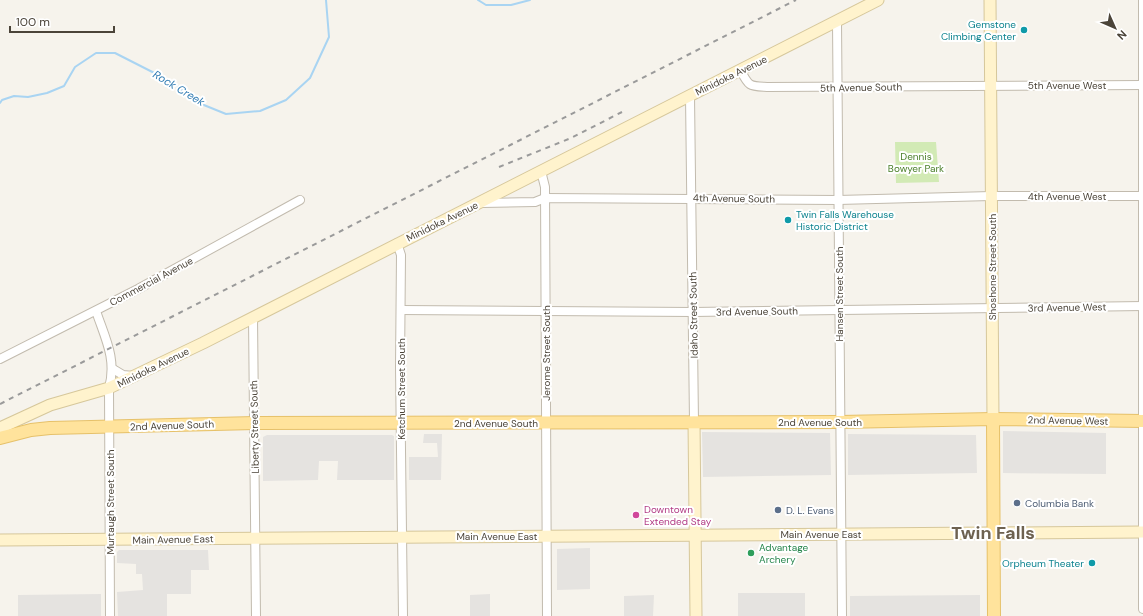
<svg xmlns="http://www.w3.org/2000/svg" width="1143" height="616" font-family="'DM Sans',sans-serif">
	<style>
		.green { fill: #d2eab5 }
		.parking { fill: #e5e3e0 }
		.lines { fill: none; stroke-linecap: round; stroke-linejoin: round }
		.stream { stroke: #a9d4f2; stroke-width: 2 }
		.street-casing { stroke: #c2bbae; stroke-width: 10 }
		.secondary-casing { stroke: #d6c79b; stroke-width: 13 }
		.primary-casing { stroke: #e6c16a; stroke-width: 14 }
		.street { stroke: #fff; stroke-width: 8 }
		.secondary { stroke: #fff3cd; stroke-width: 11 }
		.primary { stroke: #ffe39c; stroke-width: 12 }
		.rail { stroke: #9a9a9a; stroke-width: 2; stroke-dasharray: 5 5; stroke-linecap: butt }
		.culture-dot { fill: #0f9aa8; stroke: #fff; stroke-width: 1.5 }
		.service-dot { fill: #5c6f8a; stroke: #fff; stroke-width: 1.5 }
		.hotel-dot { fill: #d1479c; stroke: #fff; stroke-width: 1.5 }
		.leisure-dot { fill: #2e9e5b; stroke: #fff; stroke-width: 1.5 }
		.labels { text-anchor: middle; stroke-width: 4; stroke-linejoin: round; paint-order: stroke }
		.culture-label { font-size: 10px; fill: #0d838f; stroke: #fff; text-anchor: end }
		.street-label { font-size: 10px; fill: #4b4439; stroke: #fff }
		.park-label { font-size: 10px; fill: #4a7f2a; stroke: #fff }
		.service-label { font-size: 10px; fill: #4e5e75; stroke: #fff; text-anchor: start }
		.hotel-label { font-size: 10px; fill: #b23c85; stroke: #fff; text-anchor: start }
		.leisure-label { font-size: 10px; fill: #27864d; stroke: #fff; text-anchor: start }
		.water-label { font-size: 11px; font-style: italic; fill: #2e7ab2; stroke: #fff }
		.town-label { font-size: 18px; font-weight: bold; fill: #6e6250; stroke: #fff }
	</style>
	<rect width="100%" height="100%" fill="#f6f3ec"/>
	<path class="green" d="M895 142H936L939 182 896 183Z"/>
	<g class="parking">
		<path d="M1003 431 1106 433V474L1003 473Z"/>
		<path d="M702 432 830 433 831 475 703 477Z"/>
		<path d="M424 434H442L441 480H409V457H438L437 443H423Z"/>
		<path d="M848 434 976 435 977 473 848 475Z"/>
		<path d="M267 435H392L394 436V480H337L338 461H319L318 480 263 481V437Z"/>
		<path d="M590 548V589L557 590V549Z"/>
		<path d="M119 550H208L209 570H191V594H167V616H118L117 592 143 590 142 574H136V564L117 563V552Z"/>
		<rect x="738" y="593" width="67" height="23"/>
		<path d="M101 594V616H18V595Z"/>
		<path d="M490 594V616H470V595Z"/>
		<path d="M654 595 653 616H624V596Z"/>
		<path d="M980 595V616H850V596Z"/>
	</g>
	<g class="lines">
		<g class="stream">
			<path d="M478 0 486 5H511L530 0"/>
			<path d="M0 103 2 100 14 96 28 97 47 93 64 86 75 67 96 53H115L174 83 194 101 226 114 260 111 286 100 310 78 329 37 326 0"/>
		</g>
		<defs>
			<g id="street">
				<path d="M1143 0V609"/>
				<path d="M837 22 842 616"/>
				<path d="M741 71C749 87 750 86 767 87L1143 85"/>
				<path d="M690 96 694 422"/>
				<path d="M541 171 545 187 547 616"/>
				<path d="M482 203 535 202 545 198 838 200 991 196H1143"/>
				<path d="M397 243 401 255 400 367 403 616"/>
				<path d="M401 310 693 312 1143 306"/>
				<path d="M96 311C105 338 117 359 109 388L110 616"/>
				<path d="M253 317 256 616"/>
				<path d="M0 359 138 289 300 200"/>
				<path d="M113 369 123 375 134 376"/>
			</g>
			<g id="secondary">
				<path d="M990 0 993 419"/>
				<path d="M694 422 696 616"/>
				<path d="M0 428 50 405 109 388 203 343 878 0"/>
				<path d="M0 540 1143 532"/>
			</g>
			<g id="primary">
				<path d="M993 419 994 616"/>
				<path d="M0 438 31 430 50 428 255 423 840 422 993 419 1143 421"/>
			</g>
		</defs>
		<use href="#street" class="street-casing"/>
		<use href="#secondary" class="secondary-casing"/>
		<use href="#primary" class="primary-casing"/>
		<use href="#street" class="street"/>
		<use href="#secondary" class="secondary"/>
		<use href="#primary" class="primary"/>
		<g class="rail">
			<path d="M499 167 571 138 622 112"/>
			<path d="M0 404 796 0"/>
		</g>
	</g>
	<g class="culture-dot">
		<circle cx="1024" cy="30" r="4"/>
		<circle cx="788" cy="220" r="4"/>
		<circle cx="1092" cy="563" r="4"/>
	</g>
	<g class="service-dot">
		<circle cx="1017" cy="503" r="4"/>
		<circle cx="778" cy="510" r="4"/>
	</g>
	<circle class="hotel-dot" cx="636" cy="515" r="4"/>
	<circle class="leisure-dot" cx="751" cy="553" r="4"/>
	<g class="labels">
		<g class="culture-label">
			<text x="1016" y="28">Gemstone<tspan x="1016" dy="12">Climbing Center</tspan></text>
			<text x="796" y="218" text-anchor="start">Twin Falls Warehouse<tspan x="796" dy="12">Historic District</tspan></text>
			<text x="1084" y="567">Orpheum Theater</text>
		</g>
		<g class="street-label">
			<text transform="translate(731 75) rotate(-26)" y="4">Minidoka Avenue</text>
			<text x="1067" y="89">5th Avenue West</text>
			<text transform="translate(861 87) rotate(-1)" y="4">5th Avenue South</text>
			<text x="1067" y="200">4th Avenue West</text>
			<text transform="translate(734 198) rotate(1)" y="4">4th Avenue South</text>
			<text transform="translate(442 221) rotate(-26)" y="4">Minidoka Avenue</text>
			<text transform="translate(992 267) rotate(-90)" y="4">Shoshone Street South</text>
			<text transform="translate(151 281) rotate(-28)" y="4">Commercial Avenue</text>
			<text transform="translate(839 294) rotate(-90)" y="4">Hansen Street South</text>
			<text transform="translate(1067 307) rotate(-1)" y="4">3rd Avenue West</text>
			<text transform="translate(757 311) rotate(-1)" y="4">3rd Avenue South</text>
			<text transform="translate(693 315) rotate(-91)" y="4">Idaho Street South</text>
			<text transform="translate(546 353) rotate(-90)" y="4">Jerome Street South</text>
			<text transform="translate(153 367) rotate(-26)" y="4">Minidoka Avenue</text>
			<text transform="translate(401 389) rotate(-90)" y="4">Ketchum Street South</text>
			<text transform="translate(1068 420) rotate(1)" y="4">2nd Avenue West</text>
			<text x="820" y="426">2nd Avenue South</text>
			<text x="496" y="427">2nd Avenue South</text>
			<text transform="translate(172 425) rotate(-2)" y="4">2nd Avenue South</text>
			<text transform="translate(254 427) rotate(-91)" y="4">Liberty Street South</text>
			<text transform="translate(110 502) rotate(-90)" y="4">Murtaugh Street South</text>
			<text x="821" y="538">Main Avenue East</text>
			<text x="497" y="540">Main Avenue East</text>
			<text transform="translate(173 539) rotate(-1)" y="4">Main Avenue East</text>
		</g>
		<g class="park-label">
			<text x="916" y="160">Dennis<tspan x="916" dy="12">Bowyer Park</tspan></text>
		</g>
		<g class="service-label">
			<text x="1025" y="507">Columbia Bank</text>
			<text x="786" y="514">D. L. Evans</text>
		</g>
		<g class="hotel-label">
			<text x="644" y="513">Downtown<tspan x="644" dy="12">Extended Stay</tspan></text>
		</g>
		<g class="leisure-label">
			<text x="759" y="551">Advantage<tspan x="759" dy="12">Archery</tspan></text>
		</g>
		<g class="water-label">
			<text transform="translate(179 88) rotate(31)" y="4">Rock Creek</text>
		</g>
		<g class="town-label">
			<text x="993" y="539">Twin Falls</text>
		</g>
	</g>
	<g transform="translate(1115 28) rotate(135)" stroke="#ffffff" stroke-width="3" paint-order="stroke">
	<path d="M0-3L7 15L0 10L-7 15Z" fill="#4b4439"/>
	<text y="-6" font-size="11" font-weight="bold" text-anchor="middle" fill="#4b4439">N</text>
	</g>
	<path d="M10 26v6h104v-6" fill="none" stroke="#4b4439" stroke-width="2"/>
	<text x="16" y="26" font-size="12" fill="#4b4439" stroke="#ffffff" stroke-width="3" paint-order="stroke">100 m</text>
</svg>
